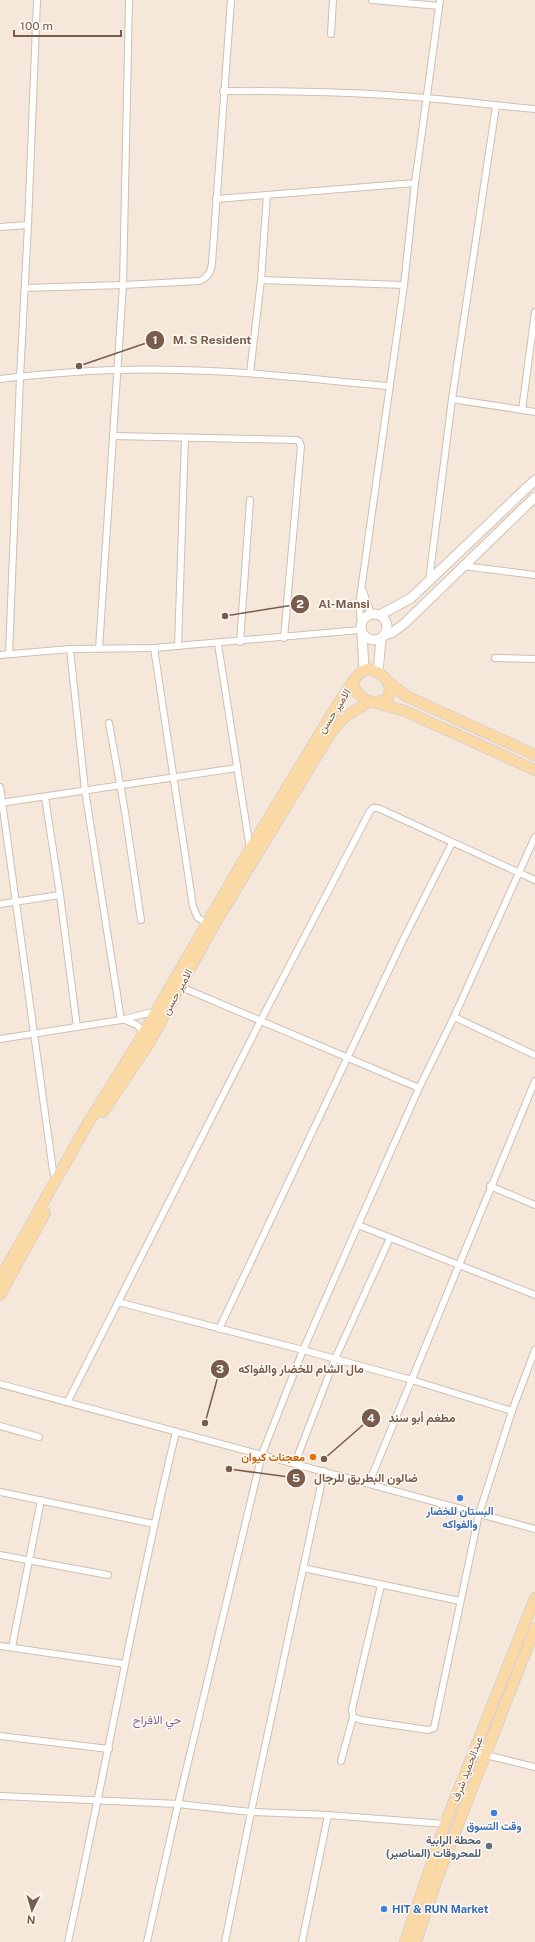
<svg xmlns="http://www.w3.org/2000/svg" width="535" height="1942" font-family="'Public Sans',Vazirmatn,sans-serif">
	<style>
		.residential { fill: #f5e8da }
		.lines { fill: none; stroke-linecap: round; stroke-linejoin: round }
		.street-casing { stroke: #d1beb0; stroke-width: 8 }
		.secondary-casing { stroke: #d6c0b0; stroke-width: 11 }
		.primary-casing { stroke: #dad1cd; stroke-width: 12 }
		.street { stroke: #fff; stroke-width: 6 }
		.secondary { stroke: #fff; stroke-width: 9 }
		.primary { stroke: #fbd9a5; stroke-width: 10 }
		.food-dot { fill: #e8710a; stroke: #fffaf3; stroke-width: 1.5 }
		.shop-dot { fill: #3f7fe0; stroke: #fffaf3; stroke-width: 1.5 }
		.service-dot { fill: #5c6f8a; stroke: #fffaf3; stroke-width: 1.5 }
		.labels { text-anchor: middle; stroke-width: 3; stroke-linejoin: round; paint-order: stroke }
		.street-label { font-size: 11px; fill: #7a5c4d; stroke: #fffaf3 }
		.food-label { font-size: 11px; font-weight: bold; fill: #c56008; stroke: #fffaf3; text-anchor: end }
		.shop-label { font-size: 11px; font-weight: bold; fill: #366cbe; stroke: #fffaf3 }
		.service-label { font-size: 11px; font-weight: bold; fill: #4e5e75; stroke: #fffaf3; text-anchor: end }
		.neighbourhood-label { font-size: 12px; fill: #846695; stroke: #fffaf3 }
		.leader { fill: none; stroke: #7a5c4d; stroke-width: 1.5 }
		.callout-dot { fill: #7a5c4d; stroke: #fffaf3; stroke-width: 1.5 }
		.mark-label { font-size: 12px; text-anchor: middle; font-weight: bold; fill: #fff }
		.callout-label { font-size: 12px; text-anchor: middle; font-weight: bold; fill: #7a5c4d; stroke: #fffaf3; stroke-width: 3; stroke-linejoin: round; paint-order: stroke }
	</style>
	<rect width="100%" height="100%" fill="#fdf6ec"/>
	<rect class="residential" x="0" y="0" width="535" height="1942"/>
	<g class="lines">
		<defs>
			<g id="street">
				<path d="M372 0 439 6"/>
				<path d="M331 34 333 0"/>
				<path d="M223 91C291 91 359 92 426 98 463 101 499 106 535 109"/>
				<path d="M216 199 415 183"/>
				<path d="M0 227 28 225"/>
				<path d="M261 280 404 285"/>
				<path d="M25 288 123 285 200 281C208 277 211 272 212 263L231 0"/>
				<path d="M250 373 261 280 267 195"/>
				<path d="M0 379C59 372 120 368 179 370 249 371 319 380 389 386"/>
				<path d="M452 399 535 412"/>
				<path d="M522 410 535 312"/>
				<path d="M113 436 296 440 299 441 301 446 284 638"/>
				<path d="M463 566 535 575"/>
				<path d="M429 581 452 399 496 106"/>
				<path d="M363 591 371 614"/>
				<path d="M361 622 359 605 404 285 415 183 440 0"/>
				<path d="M240 642 250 500"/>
				<path d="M218 644 250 849"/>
				<path d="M178 646 185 438"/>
				<path d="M154 648 193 907 198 918 207 923"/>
				<path d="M70 649 85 790 121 1020"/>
				<path d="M99 649 123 285 129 0"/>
				<path d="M9 654 20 377 28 225 37 0"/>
				<path d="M0 655 70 649 154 648 360 630"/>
				<path d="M495 658 535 659"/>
				<path d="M109 723 125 812 141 920"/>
				<path d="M0 787 53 1171 57 1180"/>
				<path d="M45 797 60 895 77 1027"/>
				<path d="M0 803 237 768"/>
				<path d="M0 904 60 895"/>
				<path d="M181 987 419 1088"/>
				<path d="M454 1017 535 1055"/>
				<path d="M125 1020 137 1025 144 1033"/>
				<path d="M0 1039 121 1020 156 1011"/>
				<path d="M490 1186 535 1205"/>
				<path d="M358 1225 535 1295"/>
				<path d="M118 1302 303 1350 412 1380 512 1411"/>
				<path d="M219 1329 404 938 452 843"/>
				<path d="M0 1384 535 1529"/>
				<path d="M68 1401 261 1020 370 811 373 808H378L535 880"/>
				<path d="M0 1426 39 1437"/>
				<path d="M295 1463 335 1359 390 1238"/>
				<path d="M369 1483 535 1081"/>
				<path d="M0 1492 154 1524"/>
				<path d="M0 1555 108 1575"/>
				<path d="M303 1568 460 1601"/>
				<path d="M0 1646 125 1664"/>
				<path d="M12 1647 41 1500"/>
				<path d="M353 1717 361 1720 428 1730 434 1728 479 1514 512 1411 535 1350"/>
				<path d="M0 1736 109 1749"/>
				<path d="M473 1752 535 1767"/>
				<path d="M341 1761 353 1717 352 1709 381 1585"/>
				<path d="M0 1796 178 1804 251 1812 328 1815 445 1824"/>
				<path d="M68 1942C105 1772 135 1601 176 1432"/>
				<path d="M147 1942 178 1804 262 1454 303 1350 358 1225 419 1088 454 1017 535 837"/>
				<path d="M225 1942 251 1812 324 1471"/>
				<path d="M302 1942 328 1815"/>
			</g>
			<g id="secondary">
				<circle cx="374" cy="627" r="13"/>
				<path d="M380 615 411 598 535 480"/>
				<path d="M362 634 364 670"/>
				<path d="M385 635 393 632 405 623 535 497"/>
				<path d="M378 672 381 639"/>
			</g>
			<g id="primary">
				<path d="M387 681 406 696 535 755"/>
				<path d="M353 682 356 692 366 700 405 711 535 770"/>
				<path d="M103 1112 148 1045 213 927 332 731 345 717 369 702"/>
				<path d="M0 1279 88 1123 136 1046 250 849 334 710 356 677 364 670 369 669 378 672 385 678 390 688 389 696 387 699 376 702"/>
				<path d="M0 1295 45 1213"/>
				<path d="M405 1942 445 1824 535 1598"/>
				<path d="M416 1942 438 1876 535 1628"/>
			</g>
		</defs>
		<use href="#street" class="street-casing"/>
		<use href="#secondary" class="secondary-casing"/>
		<use href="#primary" class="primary-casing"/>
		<use href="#street" class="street"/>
		<use href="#secondary" class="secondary"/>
		<use href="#primary" class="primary"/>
	</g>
	<circle class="food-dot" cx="313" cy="1457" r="4"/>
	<g class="shop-dot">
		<circle cx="460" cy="1498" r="4"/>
		<circle cx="494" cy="1813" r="4"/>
		<circle cx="384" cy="1909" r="4"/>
	</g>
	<circle class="service-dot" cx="489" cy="1846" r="4"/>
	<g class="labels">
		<g class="street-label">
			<text transform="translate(334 711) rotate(-57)" y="4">الامير حسن</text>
			<text transform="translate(177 992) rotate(-61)" y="4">الامير حسن</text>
			<text transform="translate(467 1769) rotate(-69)" y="4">عبدالحميد شرف</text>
		</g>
		<g class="food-label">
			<text x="305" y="1461">معجنات كيوان</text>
		</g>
		<g class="shop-label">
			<text x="460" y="1515">البستان للخضار<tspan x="460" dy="13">والفواكه</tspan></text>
			<text x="494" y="1830">وقت التسوق</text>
			<text x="392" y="1913" text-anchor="start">HIT &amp; RUN Market</text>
		</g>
		<g class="service-label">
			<text x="481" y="1844">محطة الرابية<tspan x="481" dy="13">للمحروقات (المناصير)</tspan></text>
		</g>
		<g class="neighbourhood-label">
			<text x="157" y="1724">حي الافراح</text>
		</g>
	</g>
	<path class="leader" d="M79 366L155 340M225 616L300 604M205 1423L220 1369M324 1459L371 1418M229 1469L296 1478"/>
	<g class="callout-dot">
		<circle cx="79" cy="366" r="4"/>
		<circle cx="225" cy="616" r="4"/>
		<circle cx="205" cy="1423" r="4"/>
		<circle cx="324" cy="1459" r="4"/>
		<circle cx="229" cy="1469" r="4"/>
		<circle cx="155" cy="340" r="10"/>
		<circle cx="300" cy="604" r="10"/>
		<circle cx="220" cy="1369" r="10"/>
		<circle cx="371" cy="1418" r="10"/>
		<circle cx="296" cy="1478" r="10"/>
	</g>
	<g class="mark-label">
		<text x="155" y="344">1</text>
		<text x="300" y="608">2</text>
		<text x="220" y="1373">3</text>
		<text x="371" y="1422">4</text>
		<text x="296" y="1482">5</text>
	</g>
	<g class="callout-label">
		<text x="212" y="344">M. S Resident</text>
		<text x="344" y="608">Al-Mansi</text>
		<text x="301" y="1373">مال الشام للخضار والفواكه</text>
		<text x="422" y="1422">مطغم أبو سند</text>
		<text x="366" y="1482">ضالون البطريق للرجال</text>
	</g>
	<g transform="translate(32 1910) rotate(185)" stroke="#fffaf3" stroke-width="3" paint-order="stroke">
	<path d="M0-3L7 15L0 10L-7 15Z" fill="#7a5c4d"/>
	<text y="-6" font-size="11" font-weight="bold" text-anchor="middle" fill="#7a5c4d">N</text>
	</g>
	<path d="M14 30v6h107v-6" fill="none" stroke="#7a5c4d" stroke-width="2"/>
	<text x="20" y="30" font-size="12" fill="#7a5c4d" stroke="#fffaf3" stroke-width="3" paint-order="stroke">100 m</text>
</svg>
